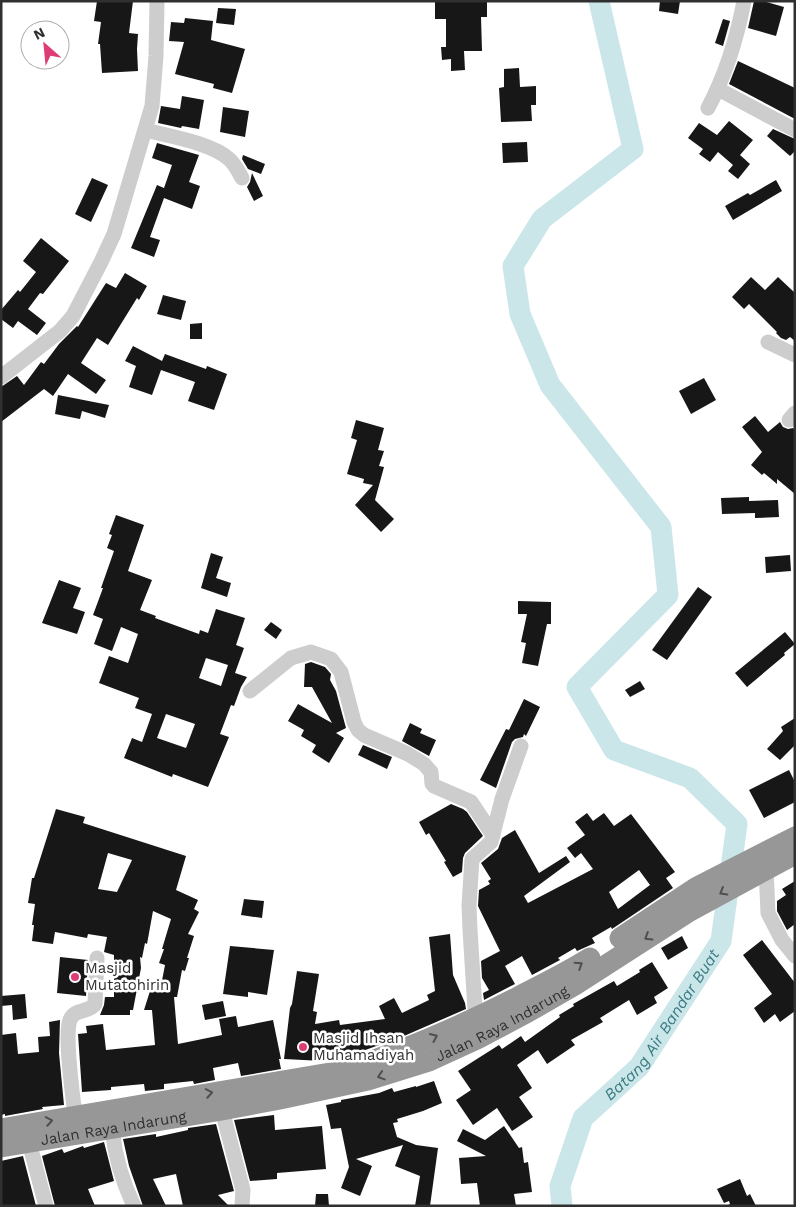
<svg xmlns="http://www.w3.org/2000/svg" width="796" height="1207" font-family="'Work Sans',sans-serif">
	<style>
		.lines { fill: none; stroke-linecap: round; stroke-linejoin: round }
		.river { stroke: #cae6e9; stroke-width: 21 }
		.building { fill: #171717; fill-rule: evenodd }
		.minor { stroke: #cdcdcd; stroke-width: 15 }
		.highway { stroke: #979797; stroke-width: 21 }
		.oneway { stroke: #4f4f4f }
		.poi-dot { fill: #de3c77; stroke: #fff; stroke-width: 2 }
		.labels { text-anchor: middle; stroke-width: 5; stroke-linejoin: round; paint-order: stroke }
		.poi-label { font-size: 15px; fill: #303030; stroke: #fff; text-anchor: start }
		.street-label { font-size: 15px; fill: #303030; stroke: #fff }
		.water-label { font-size: 16px; font-style: italic; fill: #3c7c83; stroke: #fff }
	</style>
	<rect width="100%" height="100%" fill="#fff"/>
	<g class="lines">
		<path class="river" id="s1" d="M562 1206 560 1186 583 1118 639 1067 721 941 737 824 690 778 614 750 577 687 668 595 661 527 550 385 520 314 513 266 542 219 633 149 599 1"/>
	</g>
	<g class="building">
		<path d="M97 1H133L129 33 138 34 137 49 138 71 102 73 100 44H98L101 22 94 21Z"/>
		<path d="M487 1V17H481L482 51H464L465 70 451 71V59L442 60 441 47H446V19H435V2Z"/>
		<path d="M660 1H680L678 14 659 11Z"/>
		<path d="M754 1H763L784 7 776 36 748 28Z"/>
		<path d="M218 8 236 9 234 25 216 23Z"/>
		<path d="M185 18 213 21 211 40 245 49 232 93 213 88 214 84 175 74 184 42 169 41 171 22 184 23Z"/>
		<path d="M723 19 730 21 723 46 715 43Z"/>
		<path d="M738 61 795 88V119L729 84Z"/>
		<path d="M519 68 520 87 536 86V105H531L532 121 501 122 499 88 504 87V69Z"/>
		<path d="M182 96 204 100 199 129 182 126 181 128 158 123 161 106 180 109Z"/>
		<path d="M223 107 249 111 245 137 220 132Z"/>
		<path d="M729 121 753 140 740 155 750 164 738 179 728 171 733 165 718 152 710 162 699 154 703 149 688 138 699 123 717 135Z"/>
		<path d="M773 129 795 139V151L790 156 767 136Z"/>
		<path d="M527 142 528 162 503 163 502 143Z"/>
		<path d="M157 143 199 155 189 182 200 186 192 209 164 198 150 237 160 240 154 257 131 248 157 185 164 188 172 165 152 158Z"/>
		<path d="M243 155 265 164 261 174 248 169 242 159Z"/>
		<path d="M252 173 263 196 254 201 247 187 250 182Z"/>
		<path d="M92 178 108 185 91 222 75 214Z"/>
		<path d="M776 180 782 191 733 220 725 206 748 193 750 195Z"/>
		<path d="M41 238 69 261 43 294 40 293 28 309 46 323 37 335 18 321 13 328 1 319V310L18 290 20 292 36 272 23 261Z"/>
		<path d="M125 273 147 286 139 300 137 298 108 345 97 338 81 363 106 380 96 394 68 374 53 396 44 389 1 422V387L17 376 24 385 41 362 44 364 59 344 77 326 78 327 106 283 116 288Z"/>
		<path d="M751 277 765 290 778 277 795 293V341L790 337 786 340 781 338 776 333 777 332 749 304 744 309 732 297Z"/>
		<path d="M163 295 186 301 181 320 157 314Z"/>
		<path d="M202 323V339H190V324Z"/>
		<path d="M133 346 162 361 165 354 206 369 207 366 227 374 214 410 188 401 195 382 161 370 152 395 129 387 136 366 125 361Z"/>
		<path d="M704 378 716 400 691 414 679 391Z"/>
		<path d="M58 395 109 405 105 418 82 411 80 419 55 414Z"/>
		<path d="M755 416 768 432 780 422 783 427 788 429 793 428 795 430V494L777 479V484L764 473 762 475 751 465 762 452 742 427Z"/>
		<path d="M356 420 384 428 378 450 384 451 379 466 384 467 375 500 394 519 381 532 355 505 373 485 363 483 364 479 347 474 357 440 351 438Z"/>
		<path d="M749 497V501L778 500 779 517 755 518V513L722 514 721 498Z"/>
		<path d="M116 515 144 525 128 571 152 580 140 610 156 616 155 618 199 634 200 630 208 633 216 609 245 618 236 645 244 648 235 673 247 677 241 687 234 706 231 705 220 734 229 737 208 787 173 774 172 777 124 758 132 738 142 742 152 714 135 708 139 698 99 683 109 656 128 663 138 634 121 627 112 651 94 644 103 619 93 615 103 588H101L114 551 107 548 112 535 109 534ZM206 658 228 665 221 686 199 678ZM166 714 195 724 186 748 157 738Z"/>
		<path d="M211 553 223 557 216 578 231 583 227 597 201 588Z"/>
		<path d="M790 555 791 571 766 573 765 557Z"/>
		<path d="M59 580 81 588 73 608 85 612 77 634 42 623Z"/>
		<path d="M698 587 712 597 667 660 652 650Z"/>
		<path d="M518 601 551 602V624H547L538 666 522 663 526 643 521 642 527 614H518Z"/>
		<path d="M271 622 282 630 276 639 264 630Z"/>
		<path d="M785 632 795 644 784 653 785 655 747 687 735 673Z"/>
		<path d="M311 662 325 667 331 674 330 680 336 691 346 728 336 733 344 738 329 763 312 752 316 745 301 736 304 730 288 721 298 704 332 723 312 687H304L305 664Z"/>
		<path d="M640 681 645 689 630 697 625 690Z"/>
		<path d="M524 699 540 707 526 736 524 734 523 737 515 739 512 742 496 788 480 780 506 729 509 730Z"/>
		<path d="M795 718V745L780 760 767 749 783 731 781 727Z"/>
		<path d="M410 723 422 729 420 733 436 740 429 756 402 741Z"/>
		<path d="M363 745 392 757 387 769 358 755Z"/>
		<path d="M789 770 795 782V802L764 818 749 790Z"/>
		<path d="M451 804 463 809 467 812 483 836 465 853 463 858 462 872 453 877 444 862 446 861 429 833 426 835 419 822Z"/>
		<path d="M56 809 85 817 83 823 186 856 176 890 198 900 194 909 199 912 188 934 194 936 187 958H189L185 971 182 970 177 997H174L178 1044 222 1035 219 1019 236 1016 238 1027 273 1020 281 1059H279L281 1069 241 1076 238 1063 213 1068 215 1080 194 1084 193 1081 164 1084V1089L145 1091 144 1084 111 1087V1090L82 1092 78 1034 87 1033 86 1026 103 1024 106 1050 155 1045 152 1010H144L150 991H160L165 965 159 963 164 949H162L171 919 153 911 147 944 145 943 142 958 140 957 141 968 133 1010H130V1015H100L104 1005 105 997H114V955L104 952 107 937 88 934 87 938 55 932 53 944 32 941 34 925H32L35 904 28 903 32 878H34ZM108 853 132 860 117 892 98 889Z"/>
		<path d="M587 813 593 821 604 813 614 826 631 814 675 872 666 878 673 888 612 929 611 927 592 938 595 943 577 951 575 948 558 958 560 960 532 975 522 956 505 966 515 984 484 1000 483 993 489 990 482 978 481 961 500 951 478 906 479 890 490 884 488 881 491 879 481 863 498 849 502 838 515 830 539 873 566 856 570 862 524 896 528 903 593 869 581 853 575 858 567 848 585 835 575 822ZM639 870 650 885 618 909 609 892Z"/>
		<path d="M795 881V924L787 930 777 911V901L786 895 782 889Z"/>
		<path d="M244 899 264 901 262 918 241 915Z"/>
		<path d="M450 934 453 975 465 1003 466 1009 404 1036 357 1053 323 1059V1061L284 1059 290 1008 292 1004H294H292L297 971 319 974 313 1011 317 1012 315 1024 339 1020 340 1025 385 1019 379 1006 394 998 402 1013 429 1000 427 995 435 991 429 937Z"/>
		<path d="M682 936 688 948 668 960 661 948Z"/>
		<path d="M762 940 795 983V1011L780 1022 775 1014 764 1023 754 1008 772 994 743 955Z"/>
		<path d="M230 946 274 950 267 995 248 992V997L223 994Z"/>
		<path d="M60 957 88 960 86 996 57 993Z"/>
		<path d="M652 962 668 988 654 997 657 1003 637 1015 629 1000 600 1018 603 1022 571 1040 575 1045 547 1064 538 1050 517 1065 532 1088 519 1097 533 1117 512 1131 497 1108 473 1125 456 1100 471 1090 458 1071 499 1045 502 1049 521 1036 525 1042 560 1017 559 1015 574 1006 573 1004 614 981 617 986 640 972 639 970Z"/>
		<path d="M25 994 27 1018 13 1020 12 1005 1 1006V996Z"/>
		<path d="M223 1001 226 1016 205 1020 202 1005Z"/>
		<path d="M60 1020 59 1053 64 1105 42 1107 43 1109 5 1116V1114L1 1115V1035L16 1033 18 1054 39 1052 38 1037 50 1036 49 1022Z"/>
		<path d="M434 1081 442 1103 423 1111 397 1119 398 1122 393 1123 397 1137 416 1145 438 1148 430 1206H415L420 1176 395 1166 403 1145 356 1159 372 1166 360 1196 341 1188 349 1167 341 1128 331 1129 326 1105 341 1102V1100L379 1093 392 1088 394 1092 416 1086V1087Z"/>
		<path d="M274 1115 275 1130 322 1126 326 1169 277 1173V1179L250 1181 234 1120Z"/>
		<path d="M216 1124 234 1191 218 1195 229 1206H183L176 1174 153 1179 166 1206H143L129 1166 123 1139 156 1134V1137L188 1130V1128Z"/>
		<path d="M504 1126 519 1148 522 1147 524 1163 528 1162 532 1192 514 1194 516 1206H480L477 1183 461 1184 459 1158 486 1156 457 1141 463 1129 485 1140Z"/>
		<path d="M104 1142 114 1181 88 1189 95 1206H55L42 1156 62 1149 64 1153 83 1146 84 1148Z"/>
		<path d="M23 1156 36 1206H1V1161Z"/>
		<path d="M740 1179 747 1196 750 1194 756 1206H726L730 1204 729 1201 724 1203 717 1189Z"/>
		<path d="M316 1194H328L329 1206H315Z"/>
	</g>
	<g class="lines">
		<g class="minor">
			<path d="M718 89 795 130"/>
			<path d="M708 108C726 74 737 38 744 1"/>
			<path d="M145 130C168 136 212 143 229 159 235 164 238 171 242 178"/>
			<path d="M768 342 795 355"/>
			<path d="M1 377 60 331 73 316 101 262 114 234 152 106 156 56 157 1"/>
			<path d="M789 420 795 413"/>
			<path d="M250 691 291 658 311 652 331 659 341 672 354 722 358 730 364 735 408 754 424 764 431 772 432 784 434 786 471 802 493 835"/>
			<path d="M766 868 768 913 782 940 795 956"/>
			<path d="M476 1025 470 930 469 905 472 859 491 842 502 799 521 746"/>
			<path d="M222 1110 243 1190 242 1206"/>
			<path d="M75 1116C73 1096 64 1036 70 1020 75 1008 89 1013 95 1004L97 958"/>
			<path d="M112 1129C115 1156 122 1181 134 1206"/>
			<path d="M29 1142 46 1206"/>
		</g>
		<g class="highway">
			<path d="M620 938 697 887 795 837"/>
			<path d="M1 1129 342 1071C402 1052 459 1027 516 998 541 985 566 973 590 958"/>
			<path id="s2" d="M1 1147 222 1110 280 1099 368 1080 429 1061 477 1039 528 1012 575 985 690 911 795 854"/>
		</g>
	</g>
	<defs><path id="oneway-chevron" d="M-2-3.5L2.5 0L-2 3.5" fill="none" stroke-width="1.6" stroke-linecap="round" stroke-linejoin="round" transform="scale(1.25)"/></defs>
	<g class="oneway">
		<use href="#oneway-chevron" transform="translate(723 892) rotate(150)"/>
		<use href="#oneway-chevron" transform="translate(648 937) rotate(148)"/>
		<use href="#oneway-chevron" transform="translate(579 965) rotate(-33)"/>
		<use href="#oneway-chevron" transform="translate(434 1037) rotate(-24)"/>
		<use href="#oneway-chevron" transform="translate(381 1076) rotate(162)"/>
		<use href="#oneway-chevron" transform="translate(209 1093) rotate(-10)"/>
		<use href="#oneway-chevron" transform="translate(49 1121) rotate(-10)"/>
	</g>
	<g class="poi-dot">
		<circle cx="75" cy="977" r="5"/>
		<circle cx="303" cy="1047" r="5"/>
	</g>
	<g class="labels">
		<g class="poi-label">
			<text x="85" y="973">Masjid<tspan x="85" dy="17">Mutatohirin</tspan></text>
			<text x="313" y="1043">Masjid Ihsan<tspan x="313" dy="17">Muhamadiyah</tspan></text>
		</g>
		<g class="street-label">
			<text dy="5" stroke="none"><textPath href="#s2" startOffset="519">Jalan Raya Indarung</textPath></text>
			<text dy="5" stroke="none"><textPath href="#s2" startOffset="114">Jalan Raya Indarung</textPath></text>
		</g>
		<g class="water-label">
			<text dy="6" stroke="none"><textPath href="#s1" startOffset="215">Batang Air Bandar Buat</textPath></text>
		</g>
	</g>
	<rect width="796" height="1207" fill="none" stroke="#303030" stroke-width="5"/>
	<g transform="translate(45 45) rotate(333)"><circle r="24" fill="#ffffff" stroke="#acacac"/>
	<path d="M0-4L9 19L0 12L-9 19Z" fill="#de3c77"/>
	<text y="-8" font-size="14" font-weight="bold" text-anchor="middle" fill="#303030">N</text>
	</g>
</svg>
